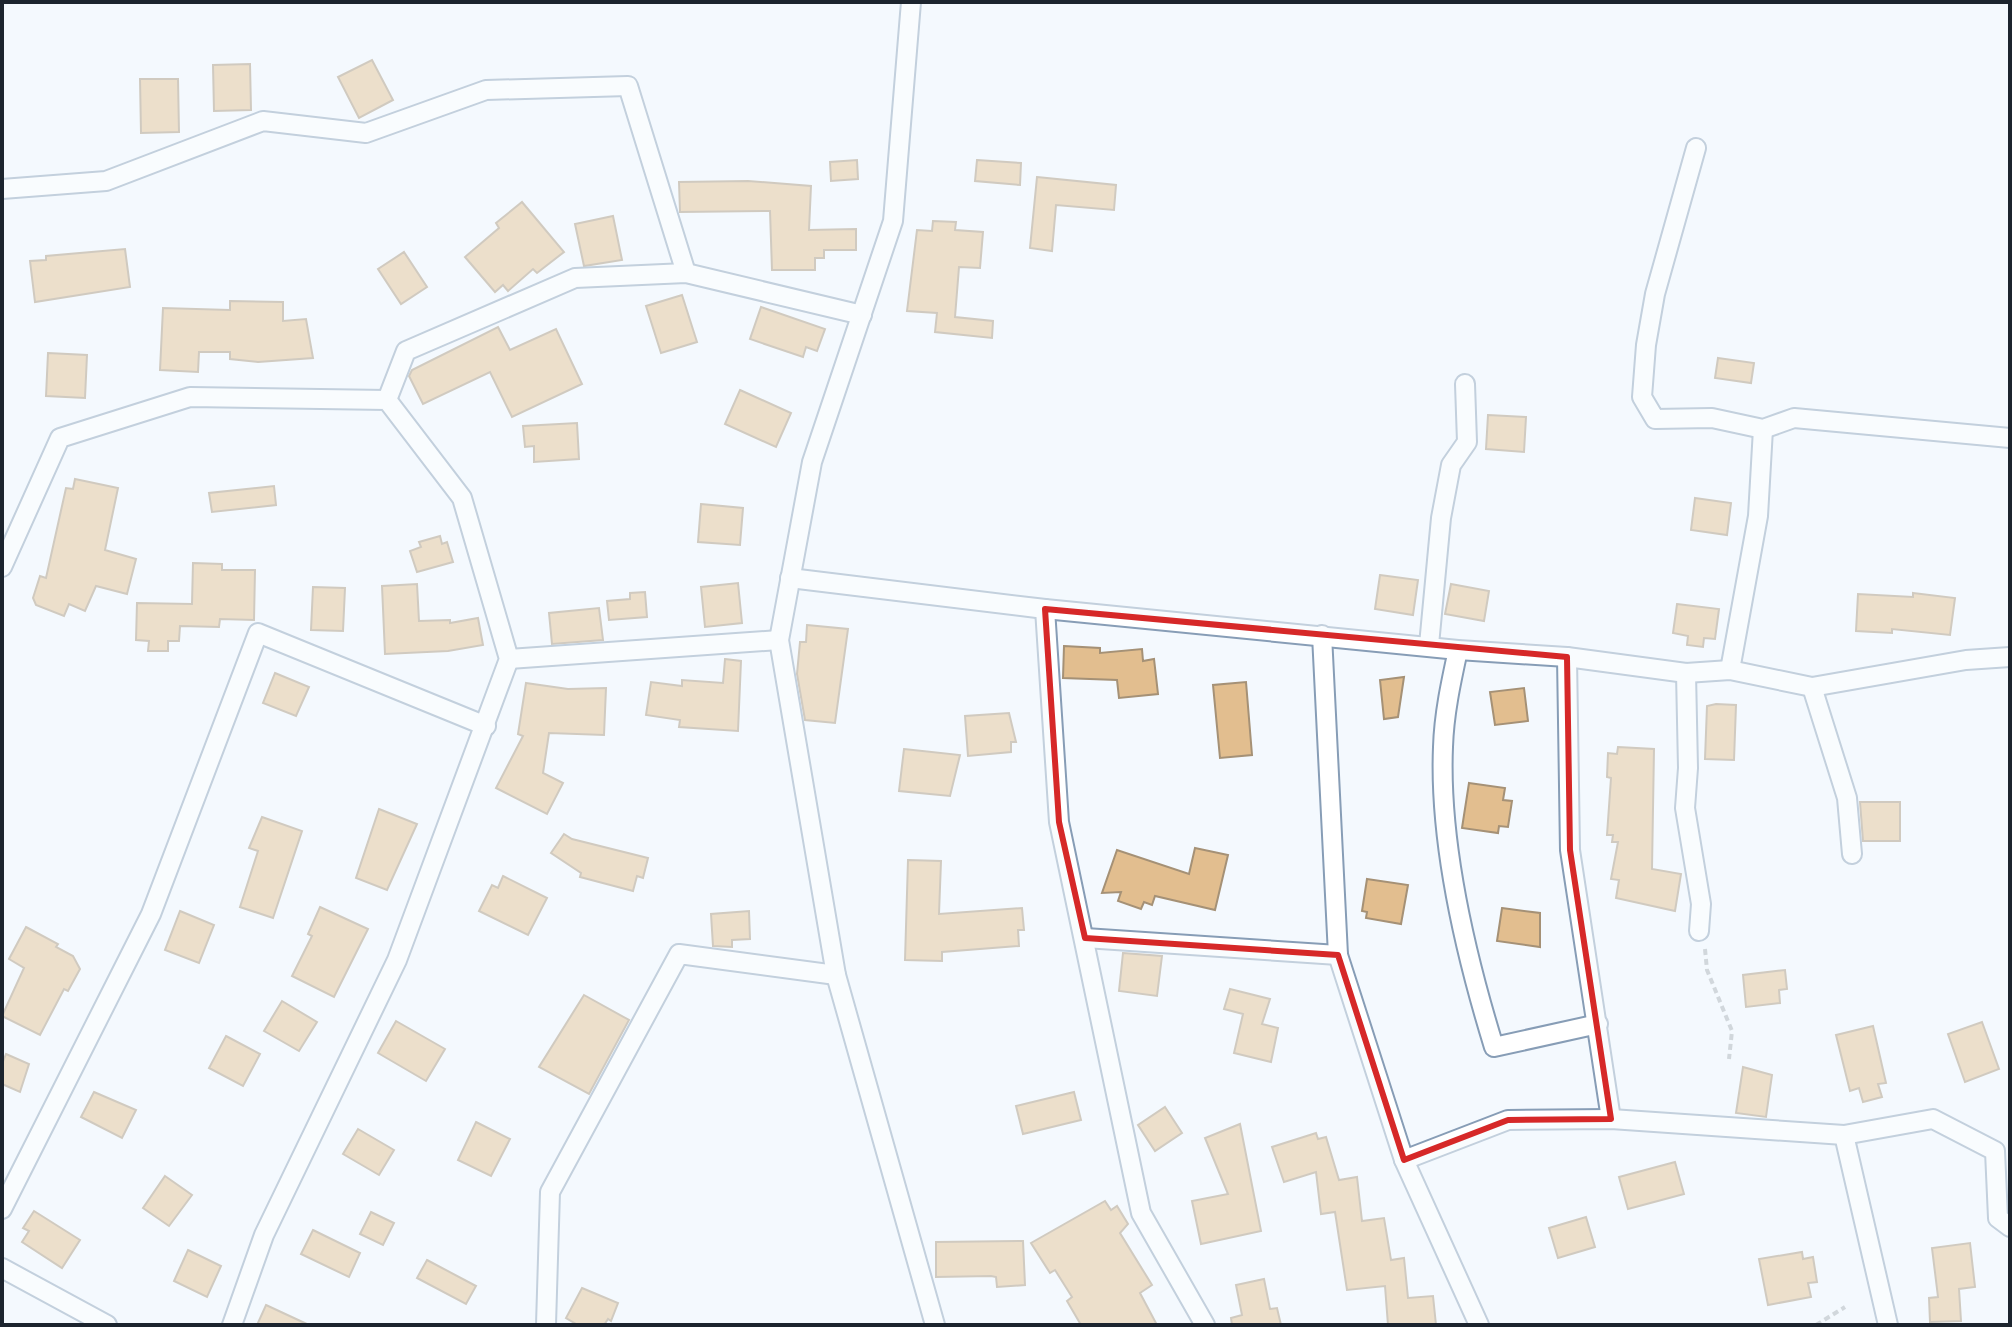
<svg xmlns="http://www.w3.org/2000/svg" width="2012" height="1327" font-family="Rubik,sans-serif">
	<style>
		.building { fill: #e2be8f; stroke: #a59176; stroke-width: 2 }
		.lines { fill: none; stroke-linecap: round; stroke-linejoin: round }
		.minor-casing { stroke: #879db6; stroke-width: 22 }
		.path { stroke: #a7adb4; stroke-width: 4; stroke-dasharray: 6 4; stroke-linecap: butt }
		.minor { stroke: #fff; stroke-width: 18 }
		.marked { fill: none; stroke: #d62828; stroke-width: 6; stroke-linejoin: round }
	</style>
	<rect width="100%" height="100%" fill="#f4f9fe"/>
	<g class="building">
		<path d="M372 60 393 100 359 118 338 77Z"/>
		<path d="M250 64 251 110 214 111 213 65Z"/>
		<path d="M140 79H178L179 132 141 133Z"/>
		<path d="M857 160 858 179 831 181 830 162Z"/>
		<path d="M977 160 1021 163 1020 185 975 181Z"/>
		<path d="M1037 177 1116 185 1114 210 1056 205 1052 251 1030 248Z"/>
		<path d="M748 181 811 186 809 230 856 229V250H824V258H815V270H772L770 211 680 212 679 182Z"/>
		<path d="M522 202 564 252 537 273 533 269 508 291 503 285 495 292 465 257 499 228 496 223Z"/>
		<path d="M613 216 622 260 584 266 575 224Z"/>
		<path d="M933 221 956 222 955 230 983 232 980 268 959 267 955 317 993 321 992 338 935 332 937 313 907 311 917 230 932 231Z"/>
		<path d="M125 249 130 287 35 302 30 261 46 260V256Z"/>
		<path d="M404 252 427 287 401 304 378 269Z"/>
		<path d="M682 295 697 342 661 353 646 306Z"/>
		<path d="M230 301 283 302V321L306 319 313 358 258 362 230 359V352H199L198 372 160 370 163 308 230 310Z"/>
		<path d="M761 307 825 329 817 351 806 347 803 357 750 339Z"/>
		<path d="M498 327 510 350 556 329 582 384 512 417 490 372 423 404 409 376 412 370Z"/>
		<path d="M48 353 87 355 85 398 46 396Z"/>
		<path d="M1718 358 1754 363 1751 383 1715 378Z"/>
		<path d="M740 390 791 413 776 447 725 424Z"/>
		<path d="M1488 415 1526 417 1524 452 1486 449Z"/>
		<path d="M577 423 579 459 534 462V446L525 447 523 426Z"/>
		<path d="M75 479 118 488 105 550 136 559 127 594 96 586 85 611 69 604 64 616 36 605 33 598 40 576 46 578 66 488 73 489Z"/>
		<path d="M274 486 276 505 212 512 209 493Z"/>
		<path d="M1695 498 1731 503 1727 535 1691 530Z"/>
		<path d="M701 504 743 508 740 545 698 542Z"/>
		<path d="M440 536 442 544 447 542 453 562 417 572 410 551 421 547 419 542Z"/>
		<path d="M193 563 222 564V570H255L254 620 220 619 219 627 180 626 179 641H168V651H148L149 641 136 640 137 603 192 604Z"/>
		<path d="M1380 575 1418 580 1413 615 1375 609Z"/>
		<path d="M738 583 742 623 705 627 701 587Z"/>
		<path d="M417 584 419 621 450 620V623L478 618 483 645 448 651 385 654 382 586Z"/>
		<path d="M1451 584 1489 591 1484 621 1445 614Z"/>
		<path d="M313 587 345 588 343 631 311 630Z"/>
		<path d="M645 592 647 617 609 620 607 601 630 599V593Z"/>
		<path d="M1913 593 1955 598 1950 635 1892 629V633L1856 631 1858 594 1913 597Z"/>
		<path d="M1677 604 1719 609 1715 639 1704 638 1703 647 1687 645 1688 636 1673 633Z"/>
		<path d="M599 608 603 640 552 644 549 613Z"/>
		<path d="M807 625 848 629 835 723 805 720 797 674 800 642H806Z"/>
		<path d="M1064 646 1100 648V653L1142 649 1143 661 1154 659 1158 694 1119 698 1117 680 1063 678Z"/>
		<path d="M725 659 741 661 738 731 679 727 680 720 646 715 651 682 682 686V680L723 683Z"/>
		<path d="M275 673 309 687 296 716 263 703Z"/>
		<path d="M1404 677 1398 717 1384 719 1380 680Z"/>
		<path d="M1246 682 1252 755 1220 758 1213 685Z"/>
		<path d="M526 683 568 689 606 688 604 735 549 733 543 773 563 783 547 814 496 788 523 736 518 734Z"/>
		<path d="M1524 688 1528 721 1495 725 1490 692Z"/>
		<path d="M1716 704 1736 705 1734 760 1705 759 1707 706Z"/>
		<path d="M1009 713 1016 742H1011V752L968 756 965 716Z"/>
		<path d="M1618 747 1654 749 1652 869 1681 874 1675 911 1616 898 1619 880 1611 879 1618 842H1612L1613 835H1607L1611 778 1607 777 1608 753 1617 754Z"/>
		<path d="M904 749 960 755 950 796 899 791Z"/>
		<path d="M1469 783 1505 788 1503 800 1512 801 1508 827 1499 826 1498 833 1462 828Z"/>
		<path d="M1860 802H1900V841H1863Z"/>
		<path d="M379 809 417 824 387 890 356 878Z"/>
		<path d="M262 817 302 831 273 918 240 907 258 851 249 848Z"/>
		<path d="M564 834 572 839 648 858 643 878 637 876 633 891 580 877 581 873 551 853Z"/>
		<path d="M1195 848 1228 855 1215 910 1155 896 1152 905 1144 902 1141 909 1118 901 1121 892 1102 893 1117 850 1189 874Z"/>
		<path d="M908 860 941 861 939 914 1022 908 1024 930H1018L1019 946 942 952V961L905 960Z"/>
		<path d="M503 876 547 898 528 935 479 911 492 885 498 888Z"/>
		<path d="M1367 879 1408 885 1401 924 1366 918 1367 912 1362 911Z"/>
		<path d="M320 907 368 929 334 997 292 976 312 936 308 934Z"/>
		<path d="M1502 908 1540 913V947L1497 941Z"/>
		<path d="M180 911 214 925 199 963 165 950Z"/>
		<path d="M749 911 750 939 732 940V947L713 946 711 914Z"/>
		<path d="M26 927 58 944 56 947 73 956 80 969 68 991 64 989 40 1035 2 1016 24 968 9 959Z"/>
		<path d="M1123 953 1162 956 1157 996 1119 991Z"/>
		<path d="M1785 970 1787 989 1779 990 1780 1003 1746 1007 1743 975Z"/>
		<path d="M1230 989 1270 999 1262 1024 1278 1028 1271 1062 1234 1053 1243 1014 1224 1009Z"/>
		<path d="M584 995 629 1020 589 1094 539 1067Z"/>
		<path d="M282 1001 317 1022 299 1051 264 1031Z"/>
		<path d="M396 1021 445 1049 426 1081 378 1053Z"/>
		<path d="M1982 1022 1999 1069 1965 1082 1948 1034Z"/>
		<path d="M1873 1026 1886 1083 1878 1084 1882 1097 1863 1102 1859 1088 1850 1091 1836 1035Z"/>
		<path d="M226 1036 260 1054 243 1086 209 1068Z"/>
		<path d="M6 1054 29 1064 20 1092 2 1084V1064Z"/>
		<path d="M1743 1067 1772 1075 1766 1117 1736 1113Z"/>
		<path d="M94 1092 136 1110 122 1138 81 1117Z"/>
		<path d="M1074 1092 1081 1120 1023 1134 1016 1106Z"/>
		<path d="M1165 1107 1182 1133 1155 1151 1138 1125Z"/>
		<path d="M476 1122 510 1139 491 1176 458 1160Z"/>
		<path d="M1240 1124 1261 1231 1201 1244 1192 1201 1228 1194 1205 1138Z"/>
		<path d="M358 1129 394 1150 379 1175 343 1154Z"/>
		<path d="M1316 1133 1318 1139 1326 1137 1339 1180 1357 1177 1362 1221 1384 1218 1391 1260 1404 1258 1408 1298 1433 1296 1436 1325H1388L1385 1286 1347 1290 1335 1212 1321 1214 1316 1172 1284 1182 1272 1147Z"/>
		<path d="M1675 1162 1684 1194 1628 1209 1619 1177Z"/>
		<path d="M165 1176 192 1195 169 1226 143 1208Z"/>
		<path d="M1105 1201 1111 1210 1117 1206 1128 1224 1120 1233 1152 1285 1140 1293 1157 1325H1081L1067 1301 1072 1297 1055 1270 1050 1273 1031 1243Z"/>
		<path d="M34 1211 80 1240 62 1268 22 1242 29 1231 23 1228Z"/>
		<path d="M371 1212 394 1223 383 1245 360 1234Z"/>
		<path d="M1586 1217 1595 1247 1558 1258 1549 1228Z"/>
		<path d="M313 1230 360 1253 349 1277 301 1254Z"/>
		<path d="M1023 1241 1025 1285 997 1287 996 1277 991 1276 936 1277V1242Z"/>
		<path d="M1970 1243 1975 1287 1959 1289 1961 1321 1930 1322 1929 1298 1938 1297 1932 1248Z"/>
		<path d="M188 1250 221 1266 207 1297 174 1281Z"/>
		<path d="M1802 1252 1803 1259 1813 1257 1817 1282 1808 1283 1811 1297 1768 1305 1759 1259Z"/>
		<path d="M427 1260 476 1286 466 1304 417 1278Z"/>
		<path d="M1264 1279 1270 1309 1277 1308 1281 1325H1232L1231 1318 1242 1315 1236 1285Z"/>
		<path d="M582 1288 618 1303 611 1321 608 1319 604 1325H578L566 1318Z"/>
		<path d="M266 1305 309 1325H257Z"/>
	</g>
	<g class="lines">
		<defs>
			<g id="minor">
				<path d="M911 2 893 221 812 462 779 640 836 975 935 1325"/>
				<path d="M1696 148 1655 294 1646 345 1642 397 1655 419 1712 418 1763 429 1794 418 2010 438"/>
				<path d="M2 189 106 181 263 121 366 133 486 90 628 86 686 273"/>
				<path d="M387 400 406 351 575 278 686 273 862 315"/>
				<path d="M2 567 60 438 190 397 387 400 462 498 509 659 397 960 264 1235 232 1325"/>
				<path d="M790 578 1045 609 1458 650 1567 657 1686 673 1730 670 1812 687 1966 660 2010 657"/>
				<path d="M1045 609 1059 822 1141 1213 1205 1325"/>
				<path d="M1322 635 1338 955 1404 1160 1479 1325"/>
				<path d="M1429 645 1441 518 1451 465 1467 442 1465 384"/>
				<path d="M1458 650C1451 682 1444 714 1443 747 1439 842 1466 956 1494 1047L1598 1024"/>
				<path d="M1567 657 1570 850 1611 1119"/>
				<path d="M509 659 779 640"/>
				<path d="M1730 670 1758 516 1763 429"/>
				<path d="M1686 673 1688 768 1685 808 1701 904 1699 931"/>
				<path d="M1812 687 1847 798 1852 854"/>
				<path d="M1085 938 1338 955"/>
				<path d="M1844 1135 1888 1325"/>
				<path d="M1404 1160 1508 1120 1611 1119 1844 1135 1933 1119 1995 1151 1998 1218 2010 1227"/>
				<path d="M2 1209 151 914 258 633 486 726"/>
				<path d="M2 1268 107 1325"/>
				<path d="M546 1325 550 1192 679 954 836 975"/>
			</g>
		</defs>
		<use href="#minor" class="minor-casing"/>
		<g class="path">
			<path d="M1705 949 1707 970 1732 1031 1729 1059"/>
			<path d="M1816 1325 1845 1307"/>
		</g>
		<use href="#minor" class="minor"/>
	</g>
	<path d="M0 0H2012V1327H0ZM1045 609 1567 657 1570 850 1611 1119 1508 1120 1404 1160 1338 955 1085 938 1059 822Z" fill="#f4f9fe" fill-opacity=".55" fill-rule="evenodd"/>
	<path class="marked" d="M1045 609 1567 657 1570 850 1611 1119 1508 1120 1404 1160 1338 955 1085 938 1059 822Z"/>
	<rect width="2012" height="1327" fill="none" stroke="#1c242e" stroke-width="8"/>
</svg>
